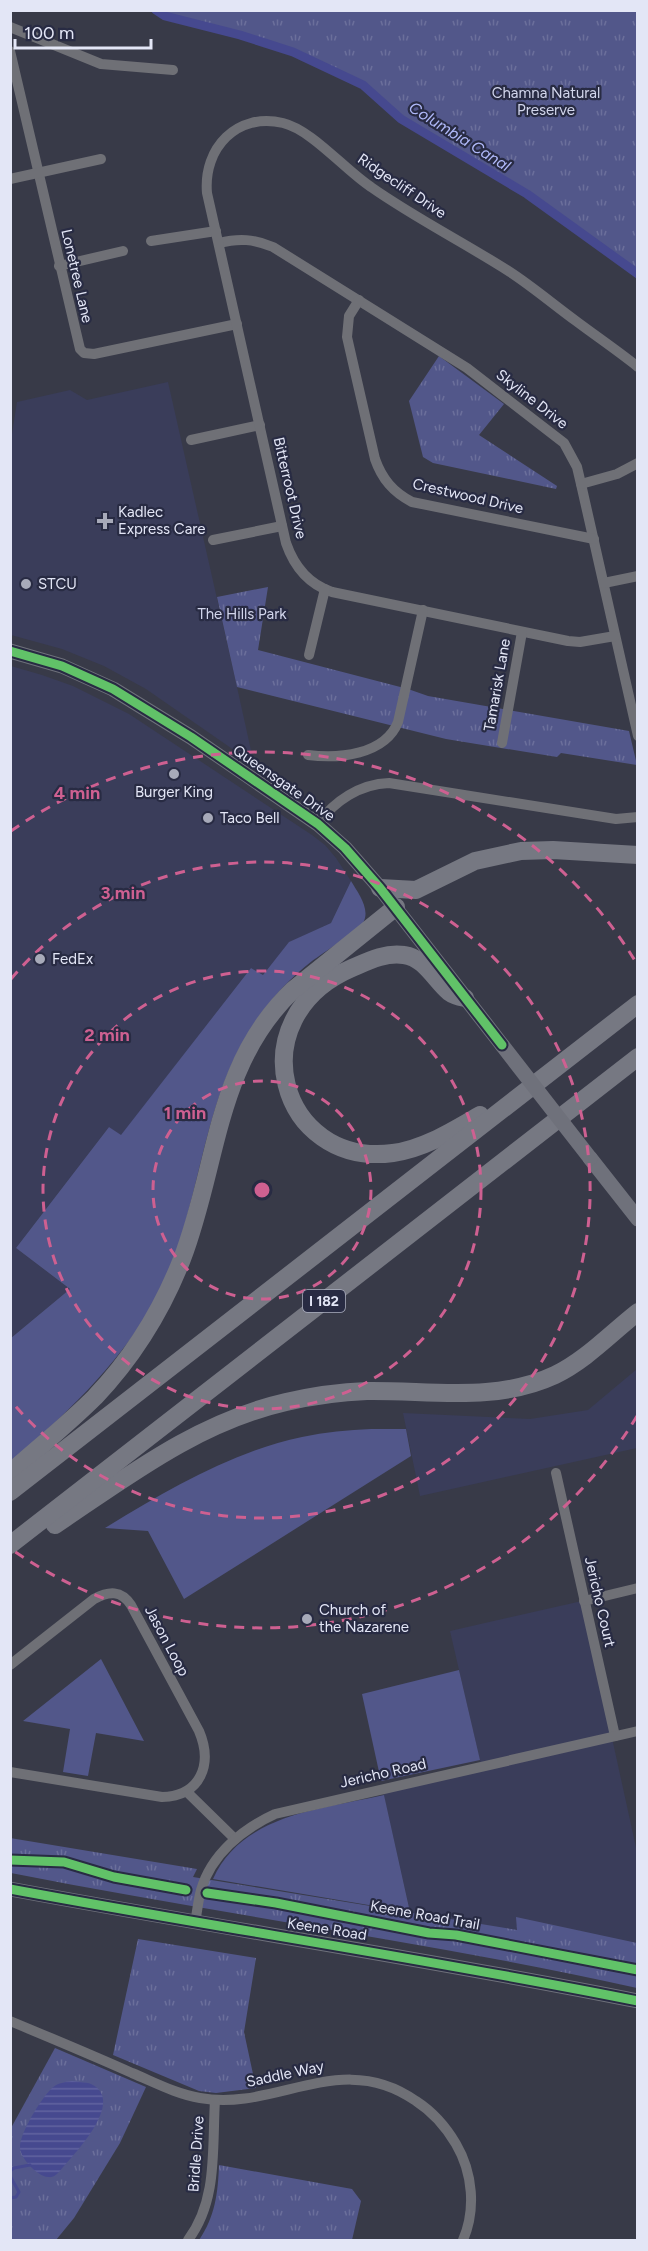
<svg xmlns="http://www.w3.org/2000/svg" width="648" height="2251" font-family="Figtree,sans-serif">
	<style>
		.built { fill: #3a3d5a }
		.grass { fill: #52578a }
		.park { fill: url(#park-tufts) }
		.water { fill: url(#water-rules) }
		.lines { fill: none; stroke-linecap: round; stroke-linejoin: round }
		.stream { stroke: #46498f; stroke-width: 3 }
		.canal { stroke: #46498f; stroke-width: 9 }
		.minor { stroke: #6f7076; stroke-width: 10 }
		.primary { stroke: #6f717b; stroke-width: 15 }
		.motorway { stroke: #767882; stroke-width: 18 }
		.primary-bridge { stroke: #6f717b; stroke-width: 15 }
		.cycleway-casing { stroke: #282b43; stroke-width: 13 }
		.cycleway { stroke: #61c268; stroke-width: 9 }
		.ring { fill: none; stroke: #ce6091; stroke-width: 3; stroke-dasharray: 10 8 }
		.poi-dot { fill: #a7aab9; stroke: #282b43; stroke-width: 2 }
		.labels { text-anchor: middle; stroke-width: 4.5; stroke-linejoin: round; paint-order: stroke }
		.shield { fill: #282b43; stroke: #abaec0; stroke-width: 1.5 }
		.shield-label { font-size: 14px; font-weight: bold; fill: #e3e6f6 }
		.park-label { font-size: 15px; fill: #d2d6ec; stroke: #282b43 }
		.street-label { font-size: 15px; fill: #e3e6f6; stroke: #282b43 }
		.poi-label { font-size: 15px; fill: #e3e6f6; stroke: #282b43; text-anchor: start }
		.water-label { font-size: 16px; font-style: italic; fill: #b0b9f9; stroke: #282b43 }
		.centre { fill: #ce6091; stroke: #282b43; stroke-width: 3 }
		.ring-label { font-size: 18px; text-anchor: middle; font-weight: bold; fill: #ce6091; stroke: #282b43; stroke-width: 4.5; stroke-linejoin: round; paint-order: stroke }
	</style>
	<defs>
		<pattern id="park-tufts" width="24" height="20" patternUnits="userSpaceOnUse" patternTransform="scale(1.5)"><rect width="24" height="20" fill="#52578a"/><path d="M3 7l-1-3M5 7V3M7 7l1-3M15 17l-1-3M17 17v-4M19 17l1-3" fill="none" stroke="#6b6f9b"/></pattern>
		<pattern id="water-rules" width="6" height="5" patternUnits="userSpaceOnUse" patternTransform="scale(1.5)"><rect width="6" height="5" fill="#46498f"/><path d="M0 2.5h6" fill="none" stroke="#61639f"/></pattern>
	</defs>
	<rect width="100%" height="100%" fill="#383a48"/>
	<g class="built">
		<path d="M168 382 237 687 254 764 146 689 104 666 62 649 11 635 10 447 17 402 70 390 87 400Z"/>
		<path d="M11 666 42 675 73 686 129 714 312 835 325 845 336 858 351 881 331 923 290 942 263 975 251 968 121 1136 109 1127 16 1248 70 1289 11 1338Z"/>
		<path d="M637 1369V1448L420 1496 403 1413 530 1419 588 1410Z"/>
		<path d="M582 1601 637 1852V1966L413 1925 382 1787 481 1765 450 1631Z"/>
	</g>
	<g class="grass">
		<path d="M351 881C358 893 371 909 363 923 358 930 322 954 312 961 281 985 256 1016 238 1051 211 1104 202 1163 186 1220 178 1249 167 1282 151 1308 115 1368 63 1417 11 1462V1338L70 1289 16 1248 109 1127 121 1135 251 968 263 975 289 942 331 923Z"/>
		<path d="M371 1429H406L411 1456 184 1599 148 1531 105 1528C166 1491 231 1452 302 1437 325 1432 348 1430 371 1429Z"/>
		<path d="M101 1659 144 1741 96 1733 88 1776 63 1772 70 1729 23 1721Z"/>
		<path d="M459 1670 480 1760 381 1781 362 1694Z"/>
		<path d="M384 1795 410 1912 213 1879C242 1814 322 1809 384 1795Z"/>
	</g>
	<g class="park">
		<path d="M156 11H637V274L527 194 401 119 363 85 293 52 240 35 165 16Z"/>
		<path d="M439 356 504 404 479 435 557 486 556 489 433 463 423 457 409 401Z"/>
		<path d="M268 587 258 650 408 689 428 696 629 731 637 765 561 753 557 757 446 739 237 687 217 597Z"/>
		<path d="M10 1838 197 1869 193 1877 517 1930 516 1917 637 1943V1988C430 1942 219 1914 11 1873Z"/>
		<path d="M138 1939 256 1958 244 2032 256 2088 216 2093 199 2091 113 2055Z"/>
		<path d="M55 2048 146 2087 120 2143 74 2218 56 2240H11V2128Z"/>
		<path d="M219 2165 352 2189 361 2201 352 2240H199C215 2217 218 2193 219 2165Z"/>
	</g>
	<path class="water" d="M72 2081C78 2082 86 2082 91 2084 127 2101 73 2155 60 2171 57 2174 54 2178 48 2177 37 2176 21 2159 20 2148 19 2134 41 2099 51 2089 57 2083 64 2082 72 2081Z"/>
	<g class="lines">
		<g class="stream">
			<path d="M10 2171 14 2168 30 2165"/>
			<path d="M10 2176 19 2192 16 2197 10 2198"/>
		</g>
		<path class="canal" d="M156 10 165 16 240 35 293 52 363 85 401 119 527 194 638 274"/>
		<g class="minor">
			<path d="M10 27 101 64 173 70"/>
			<path d="M10 51 80 349 84 353 94 354 237 324"/>
			<path d="M10 179 101 159"/>
			<path d="M151 241 216 231"/>
			<path d="M219 243C239 238 254 239 273 247L467 368 564 443 577 467 581 484 638 736"/>
			<path d="M59 266 123 251"/>
			<path d="M359 300 349 316 347 337 375 459C382 479 393 492 412 502L594 539"/>
			<path d="M191 440 260 425"/>
			<path d="M581 484 617 474 638 463"/>
			<path d="M213 540 282 526"/>
			<path d="M604 583 638 576"/>
			<path d="M615 636 580 642 568 641 332 592C308 584 294 566 286 543L207 193C203 148 237 112 283 123 312 130 345 170 371 187 415 218 465 243 510 272 533 287 554 305 576 321 596 336 618 351 638 367"/>
			<path d="M309 655 325 589"/>
			<path d="M502 743 522 632"/>
			<path d="M308 755C338 759 385 755 398 722L423 610"/>
			<path d="M318 824C334 801 360 784 389 783L616 819 638 817"/>
			<path d="M556 1473 615 1736"/>
			<path d="M584 1601 638 1588"/>
			<path d="M10 1665 94 1599C109 1591 121 1590 131 1605L199 1731C213 1764 201 1796 162 1797L10 1772"/>
			<path d="M187 1792 235 1839"/>
			<path d="M195 1923C197 1913 198 1901 201 1890 211 1855 242 1829 275 1814L638 1731"/>
			<path d="M10 2021C51 2038 92 2055 132 2073 154 2082 176 2094 200 2098 276 2112 341 2048 416 2101 433 2112 446 2127 456 2144 473 2173 476 2210 463 2240"/>
			<path d="M188 2240C218 2201 212 2148 215 2100"/>
		</g>
		<g class="primary">
			<path d="M10 651 62 666 113 689 191 737 318 824 345 848 380 888 502 1045"/>
			<path d="M590 1158 638 1219"/>
			<path d="M10 1889C219 1928 429 1959 638 2001"/>
		</g>
		<g class="motorway">
			<path d="M380 888 416 890 475 861 521 851 553 850 638 855"/>
			<path d="M465 998C460 997 453 995 449 992 434 979 425 958 404 955 386 952 368 961 352 968 237 1017 279 1168 393 1153 424 1149 454 1130 480 1115"/>
			<path d="M10 1473C38 1448 68 1424 95 1397 132 1358 162 1310 182 1259 218 1166 215 1064 293 990L396 907"/>
			<path d="M10 1492 638 1004"/>
			<path d="M55 1525C128 1476 198 1422 286 1402 312 1396 340 1392 367 1391 430 1390 495 1403 555 1375 586 1360 610 1334 638 1312"/>
			<path d="M10 1545 638 1057"/>
		</g>
		<path class="primary-bridge" d="M502 1045 590 1158"/>
		<defs>
			<g id="cycleway">
				<path d="M10 651 62 666 113 689 191 737 318 824 345 848 380 888 502 1045"/>
				<path d="M10 1860 64 1862 114 1877 186 1890"/>
				<path d="M10 1889C219 1928 429 1959 638 2001"/>
				<path d="M207 1893 276 1903 429 1933 456 1935 638 1970"/>
			</g>
		</defs>
		<use href="#cycleway" class="cycleway-casing"/>
		<use href="#cycleway" class="cycleway"/>
	</g>
	<g class="ring">
		<circle cx="262" cy="1190" r="109"/>
		<circle cx="262" cy="1190" r="219"/>
		<path d="M11 979A328 328 0 1 1 11 1401"/>
		<path d="M637 1416A438 438 0 0 1 11 1549M11 831A438 438 0 0 1 637 964"/>
	</g>
	<g class="poi-dot">
		<path d="M102 512h6v6h6v6h-6v6h-6v-6h-6v-6h6z"/>
		<circle cx="26" cy="584" r="6"/>
		<circle cx="174" cy="774" r="6"/>
		<circle cx="208" cy="818" r="6"/>
		<circle cx="40" cy="959" r="6"/>
		<circle cx="307" cy="1619" r="6"/>
	</g>
	<g class="labels">
		<rect class="shield" x="303" y="1290" width="42" height="22" rx="4.5"/>
		<g class="shield-label">
			<text x="324" y="1306">I 182</text>
		</g>
		<g class="park-label">
			<text x="546" y="98">Chamna Natural<tspan x="546" dy="17">Preserve</tspan></text>
			<text x="242" y="619">The Hills Park</text>
		</g>
		<g class="street-label">
			<text transform="translate(402 186) rotate(34)" y="5">Ridgecliff Drive</text>
			<text transform="translate(77 276) rotate(77)" y="5">Lonetree Lane</text>
			<text transform="translate(532 399) rotate(38)" y="5">Skyline Drive</text>
			<text transform="translate(290 488) rotate(77)" y="5">Bitterroot Drive</text>
			<text transform="translate(468 496) rotate(13)" y="5">Crestwood Drive</text>
			<text transform="translate(497 685) rotate(-80)" y="5">Tamarisk Lane</text>
			<text transform="translate(284 783) rotate(35)" y="5">Queensgate Drive</text>
			<text transform="translate(600 1602) rotate(77)" y="5">Jericho Court</text>
			<text transform="translate(167 1641) rotate(62)" y="5">Jason Loop</text>
			<text transform="translate(383 1773) rotate(-13)" y="5">Jericho Road</text>
			<text transform="translate(425 1915) rotate(10)" y="5">Keene Road Trail</text>
			<text transform="translate(327 1929) rotate(9)" y="5">Keene Road</text>
			<text transform="translate(285 2074) rotate(-12)" y="5">Saddle Way</text>
			<text transform="translate(196 2154) rotate(-86)" y="5">Bridle Drive</text>
		</g>
		<g class="poi-label">
			<text x="118" y="517">Kadlec<tspan x="118" dy="17">Express Care</tspan></text>
			<text x="38" y="589">STCU</text>
			<text x="174" y="797" text-anchor="middle">Burger King</text>
			<text x="220" y="823">Taco Bell</text>
			<text x="52" y="964">FedEx</text>
			<text x="319" y="1615">Church of<tspan x="319" dy="17">the Nazarene</tspan></text>
		</g>
		<g class="water-label">
			<text transform="translate(460 136) rotate(32)" y="6">Columbia Canal</text>
		</g>
	</g>
	<circle cx="262" cy="1190" r="9" class="centre"/>
	<g class="ring-label">
		<text x="77" y="799">4 min</text>
		<text x="123" y="899">3 min</text>
		<text x="107" y="1041">2 min</text>
		<text x="185" y="1119">1 min</text>
	</g>
	<rect width="648" height="2251" fill="none" stroke="#e3e6f6" stroke-width="24"/>
	<path d="M15 39v9h136v-9" fill="none" stroke="#e3e6f6" stroke-width="3"/>
	<text x="24" y="39" font-size="18" fill="#e3e6f6" stroke="#282b43" stroke-width="4.5" paint-order="stroke">100 m</text>
</svg>
